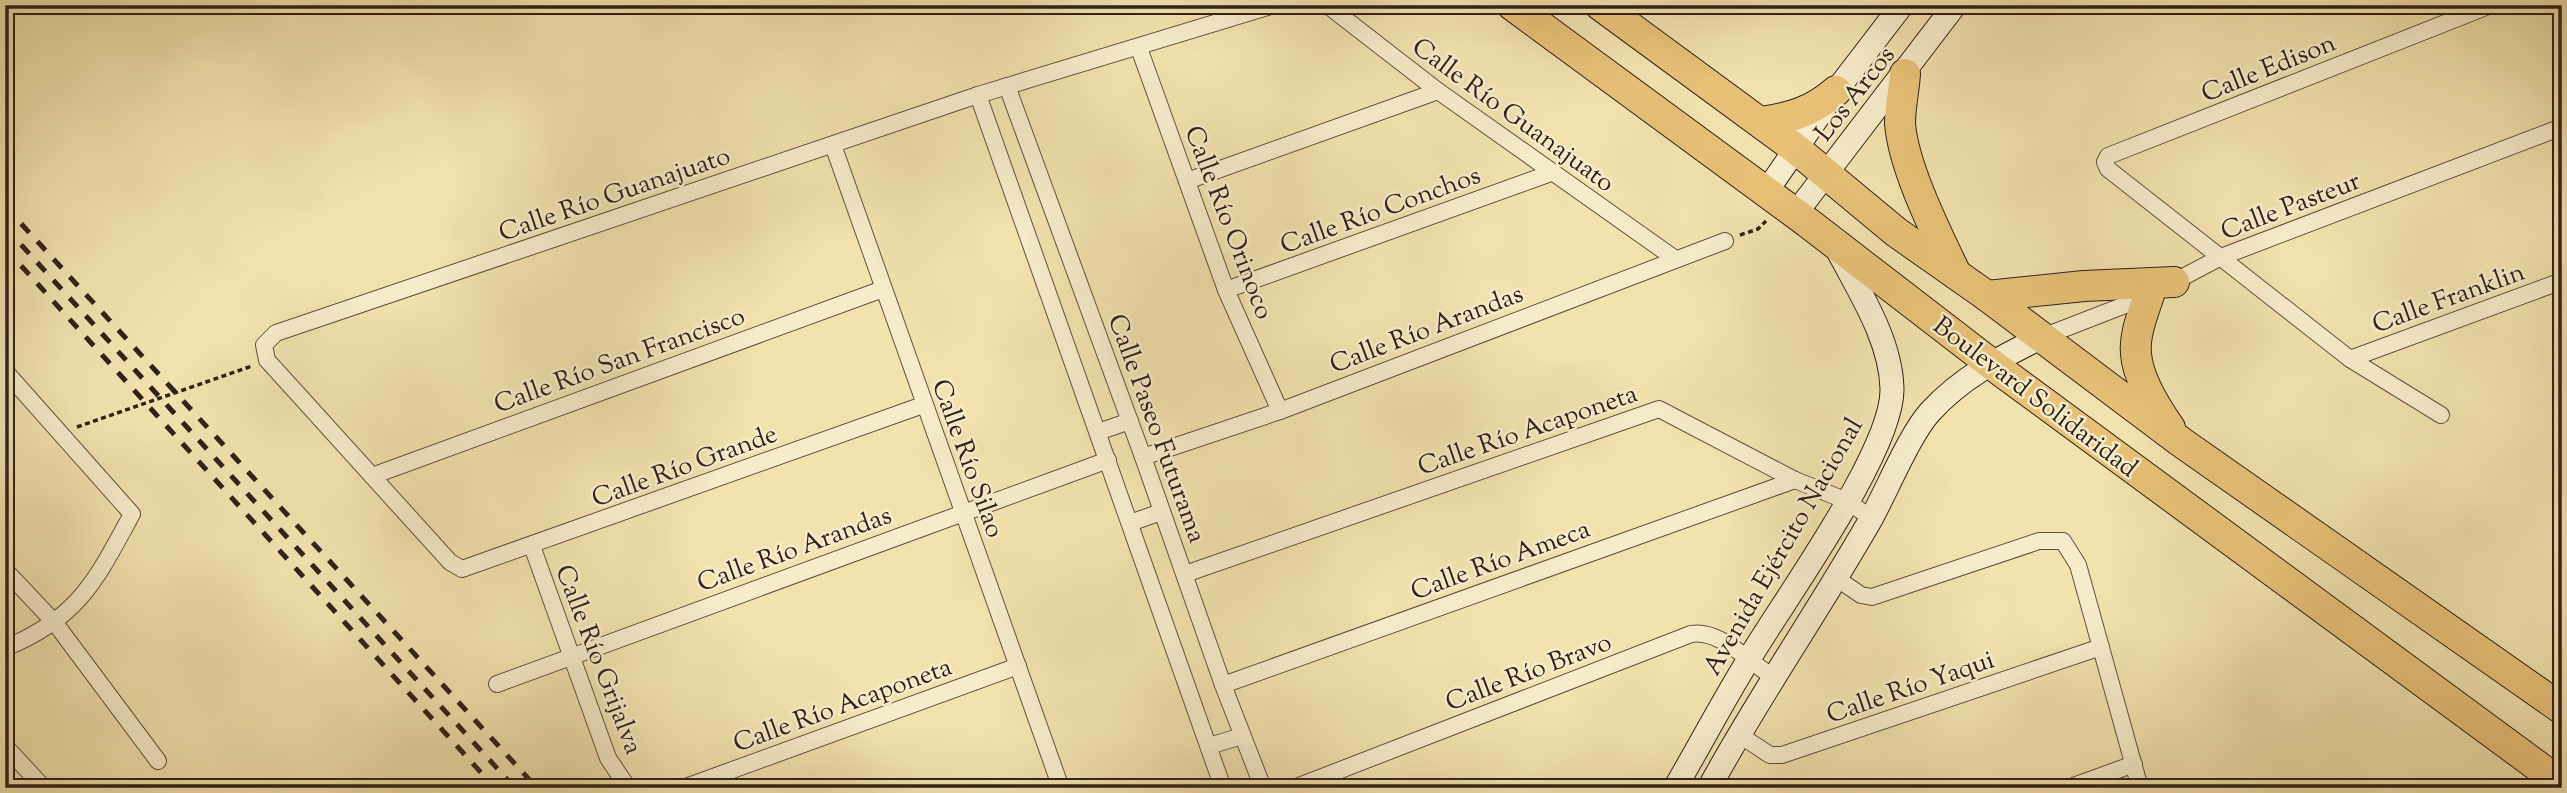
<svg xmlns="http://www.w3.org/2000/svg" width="2567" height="793" font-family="'Sorts Mill Goudy',serif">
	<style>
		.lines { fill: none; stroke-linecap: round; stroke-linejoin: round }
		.street-casing { stroke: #605140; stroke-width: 18 }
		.secondary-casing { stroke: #2f211b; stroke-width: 25 }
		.highway-casing { stroke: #2f211b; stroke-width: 32 }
		.path { stroke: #2f211b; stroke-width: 3.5; stroke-dasharray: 5 3.5; stroke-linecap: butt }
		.street { stroke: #f6ecca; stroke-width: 16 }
		.secondary { stroke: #f6ecca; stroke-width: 23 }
		.highway { stroke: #e8c177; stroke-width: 30 }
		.rail { stroke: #2f211b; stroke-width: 5; stroke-dasharray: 12 12; stroke-linecap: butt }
		.labels { text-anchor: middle; stroke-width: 5; stroke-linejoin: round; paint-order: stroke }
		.street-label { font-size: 26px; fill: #2f211b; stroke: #f6ecca }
	</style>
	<rect width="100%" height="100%" fill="#f1e2ae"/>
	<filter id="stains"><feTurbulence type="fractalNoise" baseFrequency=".00286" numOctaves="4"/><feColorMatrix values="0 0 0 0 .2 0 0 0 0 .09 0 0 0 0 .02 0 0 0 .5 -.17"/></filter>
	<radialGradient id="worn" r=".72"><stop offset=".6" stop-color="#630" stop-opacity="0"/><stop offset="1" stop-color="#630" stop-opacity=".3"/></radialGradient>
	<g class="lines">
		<defs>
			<g id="street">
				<path d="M1327 5 1438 91 1674 258"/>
				<path d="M1139 48 1226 290 1280 411"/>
				<path d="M1007 86 1143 457 1223 685 1263 788"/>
				<path d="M978 95 1223 788"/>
				<path d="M833 145 1061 788"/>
				<path d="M1187 181 1438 91"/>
				<path d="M2168 285 2221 257 2562 127"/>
				<path d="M1226 290 1551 173"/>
				<path d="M2040 338 2148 296"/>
				<path d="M2350 359 2562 281"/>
				<path d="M5 371 132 514C96 580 79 618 5 648"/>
				<path d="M923 405 462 569 450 562 267 360 264 345 276 333 978 95 1274 5"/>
				<path d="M2441 415 2350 359 2108 169 2105 162 2108 156 2491 5"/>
				<path d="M1098 432 1130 421"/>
				<path d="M1143 457 1280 411 1725 241"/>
				<path d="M372 476 883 289"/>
				<path d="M1130 523 1161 512"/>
				<path d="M532 546 608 758 628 788"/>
				<path d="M5 570 55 623 158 761"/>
				<path d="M1185 574 1659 409 1795 480 1847 501 1871 518"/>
				<path d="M1836 578 1861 595 1872 597 2039 541H2063L2078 565 2140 788"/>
				<path d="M497 684 1108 460"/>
				<path d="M1223 685 1795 480"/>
				<path d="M1738 734 1770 755H1782L2101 647"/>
				<path d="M5 746 44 788"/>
				<path d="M1209 746 1242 736"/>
				<path d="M683 788 1018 666"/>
				<path d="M1294 788 1691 634C1720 629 1749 662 1773 677"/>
				<path d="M2068 788 2134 764"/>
			</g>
			<g id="secondary">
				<path d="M1766 192 1836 91 1902 5"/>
				<path d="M1796 213 1955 5"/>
				<path d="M1675 788C1700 745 1723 701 1749 659 1784 600 1893 451 1892 389 1891 339 1858 290 1836 247"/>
				<path d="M1709 788C1759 696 1819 610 1871 519 1887 490 1910 434 1930 412 1961 378 1999 358 2040 338"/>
			</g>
			<g id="highway">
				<path d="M1512 5 1807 222 1990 363 2562 784"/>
				<path d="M1600 5 1796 149 1896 232 1987 296 2181 442 2562 709"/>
				<path d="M1905 74C1904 90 1900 107 1900 123 1903 167 1937 234 1956 274"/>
				<path d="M1761 122C1791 118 1813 111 1836 91"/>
				<path d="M2149 295C2143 313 2134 335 2136 354 2138 379 2156 408 2170 428"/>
				<path d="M1987 296 2084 286 2174 282"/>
			</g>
		</defs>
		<use href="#street" class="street-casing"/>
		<use href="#secondary" class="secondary-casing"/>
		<use href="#highway" class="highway-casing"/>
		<g class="path">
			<path d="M1740 235 1758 229 1766 221"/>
			<path d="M77 427 252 366"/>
		</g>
		<use href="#street" class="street"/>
		<use href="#secondary" class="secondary"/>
		<use href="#highway" class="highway"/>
		<g class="rail">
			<path d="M5 206 537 788"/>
			<path d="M5 227 515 788"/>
			<path d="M5 248 495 788"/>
		</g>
	</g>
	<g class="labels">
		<g class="street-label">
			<text transform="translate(2268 67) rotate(-22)" y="9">Calle Edison</text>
			<text transform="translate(1854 93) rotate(-52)" y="9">Los Arcos</text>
			<text transform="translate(1514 114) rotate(36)" y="9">Calle Río Guanajuato</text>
			<text transform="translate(614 193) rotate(-19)" y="9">Calle Río Guanajuato</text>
			<text transform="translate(2290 205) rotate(-21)" y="9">Calle Pasteur</text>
			<text transform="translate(1380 209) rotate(-20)" y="9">Calle Río Conchos</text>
			<text transform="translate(1230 222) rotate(69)" y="9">Calle Río Orinoco</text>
			<text transform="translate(2448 297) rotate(-20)" y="9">Calle Franklin</text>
			<text transform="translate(1426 328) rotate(-21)" y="9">Calle Río Arandas</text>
			<text transform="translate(619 359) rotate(-20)" y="9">Calle Río San Francisco</text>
			<text transform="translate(2036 396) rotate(37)" y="9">Boulevard Solidaridad</text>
			<text transform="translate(1158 428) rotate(70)" y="9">Calle Paseo Futurama</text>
			<text transform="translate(1527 429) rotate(-19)" y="9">Calle Río Acaponeta</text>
			<text transform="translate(969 458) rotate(70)" y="9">Calle Río Silao</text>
			<text transform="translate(684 465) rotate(-20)" y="9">Calle Río Grande</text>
			<text transform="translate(1782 546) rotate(-60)" y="9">Avenida Ejército Nacional</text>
			<text transform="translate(794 548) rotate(-20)" y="9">Calle Río Arandas</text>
			<text transform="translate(1500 559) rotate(-20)" y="9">Calle Río Ameca</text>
			<text transform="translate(600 659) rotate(69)" y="9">Calle Río Grijalva</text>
			<text transform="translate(1528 671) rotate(-21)" y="9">Calle Río Bravo</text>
			<text transform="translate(1910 686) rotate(-19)" y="9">Calle Río Yaqui</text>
			<text transform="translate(842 704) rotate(-20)" y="9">Calle Río Acaponeta</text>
		</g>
	</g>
	<rect width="2567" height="793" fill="none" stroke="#f1e2ae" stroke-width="28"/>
	<rect x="7" y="7" width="2553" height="779" fill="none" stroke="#2f211b" stroke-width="3.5"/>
	<rect x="14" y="14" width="2539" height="765" fill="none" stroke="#2f211b" stroke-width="2"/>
	<rect width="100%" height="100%" filter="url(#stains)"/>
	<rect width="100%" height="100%" fill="url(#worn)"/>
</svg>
